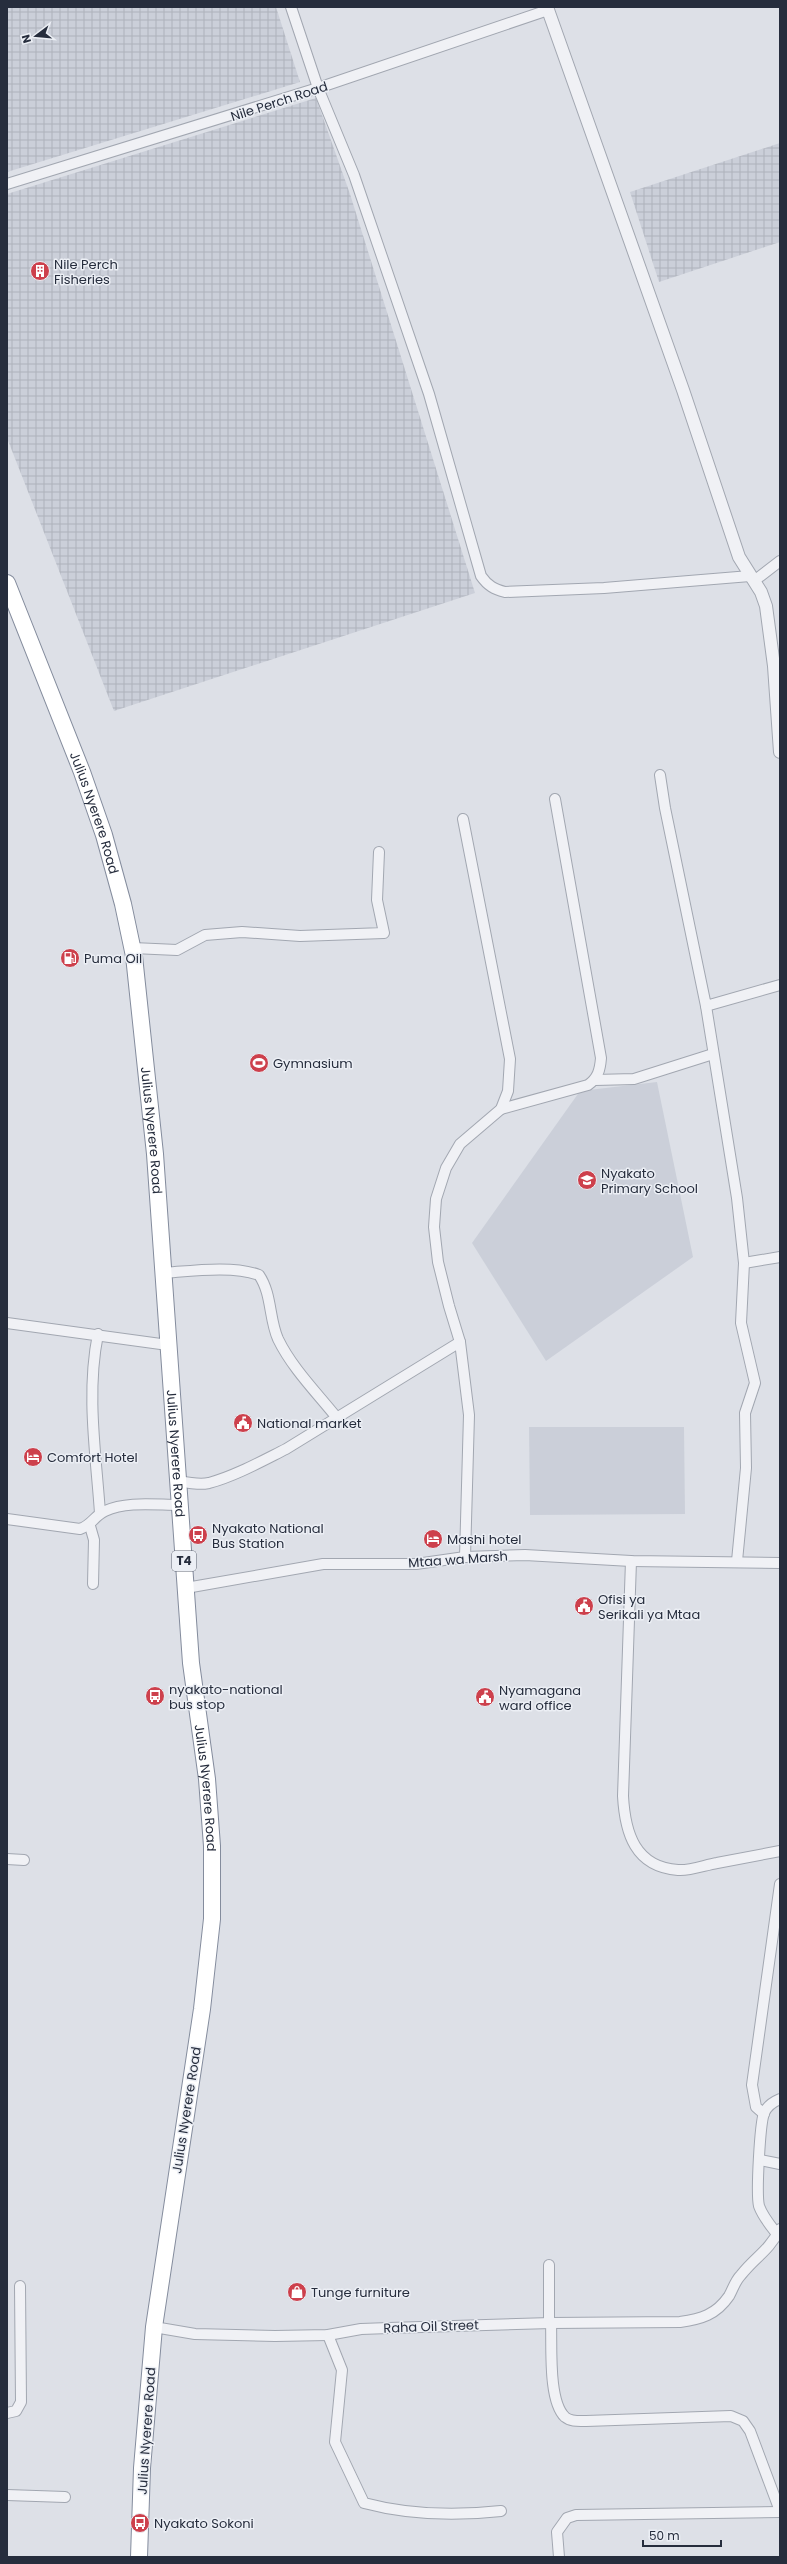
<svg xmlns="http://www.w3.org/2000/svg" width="787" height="2564" font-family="Poppins,sans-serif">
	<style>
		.built { fill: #cbcfd9 }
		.industrial { fill: url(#industrial-grid) }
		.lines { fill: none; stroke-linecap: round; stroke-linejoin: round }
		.minor-casing { stroke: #a2a7b1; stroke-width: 12 }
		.tertiary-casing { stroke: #a2a7b1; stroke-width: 14 }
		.trunk-casing { stroke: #848c9d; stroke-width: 18 }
		.minor { stroke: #f0f1f5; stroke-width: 10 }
		.tertiary { stroke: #f0f1f5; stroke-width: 12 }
		.trunk { stroke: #fff; stroke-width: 16 }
		.labels { text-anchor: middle; stroke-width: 3; stroke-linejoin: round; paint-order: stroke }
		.shield { fill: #eceff5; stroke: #616774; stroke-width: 1 }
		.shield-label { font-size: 12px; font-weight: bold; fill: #262d3d }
		.street-label { font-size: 13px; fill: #262d3d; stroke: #eceff5 }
		.poi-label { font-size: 13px; fill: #262d3d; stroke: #eceff5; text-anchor: start }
	</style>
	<defs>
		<pattern id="industrial-grid" width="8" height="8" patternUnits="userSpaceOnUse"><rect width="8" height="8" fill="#cbcfd9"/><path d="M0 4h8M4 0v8" fill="none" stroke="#aeb2bb"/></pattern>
	</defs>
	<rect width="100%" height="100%" fill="#dde0e7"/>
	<g class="built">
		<path d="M657 1082 693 1257 546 1361 472 1243 580 1091Z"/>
		<path d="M529 1427H684L685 1514 530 1515Z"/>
	</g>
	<g class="industrial">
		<path d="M7 7H276L300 82 7 172Z"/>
		<path d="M316 98 350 194 475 593 114 711 7 438V194Z"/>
		<path d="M780 143V242L659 282 630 192Z"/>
	</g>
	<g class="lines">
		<defs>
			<g id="minor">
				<path d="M291 7 318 88 354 175 429 394 481 576C488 586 494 589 505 592L604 588 750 576"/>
				<path d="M7 184 318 88 548 10"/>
				<path d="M754 581 780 561"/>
				<path d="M660 775 665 808 706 1006 780 985"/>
				<path d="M463 819 510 1059 508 1091 501 1109 460 1144 446 1168 436 1199 434 1227 438 1262 449 1306 460 1342 469 1415 465 1557"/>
				<path d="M133 948 177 950 205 935 242 932 300 936 384 933 377 900 379 852"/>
				<path d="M706 1006 737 1198 744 1263 741 1323 755 1383 745 1413 746 1468 737 1561"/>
				<path d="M595 1080 634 1079 713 1054"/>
				<path d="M501 1109 588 1085C598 1078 600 1070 601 1058L555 799"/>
				<path d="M744 1263 780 1257"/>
				<path d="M163 1273C191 1271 233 1265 259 1275 272 1294 269 1319 278 1339 292 1368 317 1393 337 1418"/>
				<path d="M7 1323 168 1345"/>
				<path d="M98 1334C86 1393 96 1454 100 1513"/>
				<path d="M178 1481C189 1483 199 1485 209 1483 235 1476 262 1461 286 1449L460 1342"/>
				<path d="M7 1519 80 1529C92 1525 94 1516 105 1511 127 1501 155 1505 179 1505"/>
				<path d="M90 1526 94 1540 93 1584"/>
				<path d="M631 1561 623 1796C625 1833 635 1867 678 1870 690 1871 705 1865 717 1863 738 1859 759 1855 780 1851"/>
				<path d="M186 1588 323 1564H416L465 1557 525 1555 631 1561 780 1563"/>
				<path d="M7 1859 24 1860"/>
				<path d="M764 2114 756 2107 752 2085 780 1884"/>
				<path d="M760 2160 780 2164"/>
				<path d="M777 2234C770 2225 763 2217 759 2206 756 2193 760 2124 764 2113 767 2106 773 2102 780 2099"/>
				<path d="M549 2265V2323"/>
				<path d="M551 2323C552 2346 548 2401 565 2417 571 2422 579 2421 586 2421L731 2416 743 2421 750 2431 780 2511"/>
				<path d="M154 2327 195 2334 275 2336 328 2335 361 2329 389 2328 551 2323 680 2322C701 2319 716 2315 729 2296 733 2289 735 2281 741 2275 756 2256 768 2252 780 2229"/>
				<path d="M328 2335 342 2370 335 2442 364 2503C409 2515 456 2516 501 2511"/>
				<path d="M7 2413 16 2411 21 2402 20 2286"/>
				<path d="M7 2495 65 2497"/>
				<path d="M559 2557 557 2532 567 2518 576 2515 780 2512"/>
			</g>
			<path id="tertiary" d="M547 7 683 390 739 557 761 592 766 606 774 666 780 752"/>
			<g id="trunk">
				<path id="s1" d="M7 583 82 772 104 835 123 904 134 956 155 1154 191 1663 207 1779 212 1846V1919L202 2009 154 2327 142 2468 139 2557"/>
			</g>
		</defs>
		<use href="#minor" class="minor-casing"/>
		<use href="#tertiary" class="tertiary-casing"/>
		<use href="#trunk" class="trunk-casing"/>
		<use href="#minor" class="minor"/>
		<use href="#tertiary" class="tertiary"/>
		<use href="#trunk" class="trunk"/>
	</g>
	<defs>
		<symbol id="building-disc" viewBox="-11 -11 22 22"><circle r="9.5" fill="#cd404c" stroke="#eceff5"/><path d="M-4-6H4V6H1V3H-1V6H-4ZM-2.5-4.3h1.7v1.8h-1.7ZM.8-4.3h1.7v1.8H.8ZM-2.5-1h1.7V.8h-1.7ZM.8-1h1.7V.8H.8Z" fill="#fff"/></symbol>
		<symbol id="fuel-disc" viewBox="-11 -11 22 22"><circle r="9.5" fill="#cd404c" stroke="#eceff5"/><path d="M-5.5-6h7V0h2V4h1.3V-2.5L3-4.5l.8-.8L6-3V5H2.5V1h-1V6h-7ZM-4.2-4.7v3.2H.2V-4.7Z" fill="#fff"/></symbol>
		<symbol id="stadium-disc" viewBox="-11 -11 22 22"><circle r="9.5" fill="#cd404c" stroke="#eceff5"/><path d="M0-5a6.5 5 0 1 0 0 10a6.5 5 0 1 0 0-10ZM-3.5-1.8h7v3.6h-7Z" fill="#fff"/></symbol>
		<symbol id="school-disc" viewBox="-11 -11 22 22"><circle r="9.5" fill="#cd404c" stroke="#eceff5"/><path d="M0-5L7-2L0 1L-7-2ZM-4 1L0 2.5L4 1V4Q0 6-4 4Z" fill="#fff"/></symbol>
		<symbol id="civic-disc" viewBox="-11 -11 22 22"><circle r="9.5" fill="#cd404c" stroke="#eceff5"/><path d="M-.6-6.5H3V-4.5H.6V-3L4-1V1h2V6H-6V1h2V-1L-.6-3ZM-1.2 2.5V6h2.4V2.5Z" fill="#fff"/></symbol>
		<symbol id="hotel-disc" viewBox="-11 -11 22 22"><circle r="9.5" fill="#cd404c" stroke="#eceff5"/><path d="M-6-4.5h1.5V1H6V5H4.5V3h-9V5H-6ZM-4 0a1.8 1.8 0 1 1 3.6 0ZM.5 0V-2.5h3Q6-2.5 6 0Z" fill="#fff"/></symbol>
		<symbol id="bus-disc" viewBox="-11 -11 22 22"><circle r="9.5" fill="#cd404c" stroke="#eceff5"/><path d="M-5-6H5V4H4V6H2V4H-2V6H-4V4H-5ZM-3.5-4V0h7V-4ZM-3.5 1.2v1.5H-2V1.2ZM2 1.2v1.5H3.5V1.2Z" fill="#fff"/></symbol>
		<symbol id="shop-disc" viewBox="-11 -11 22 22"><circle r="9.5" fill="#cd404c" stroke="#eceff5"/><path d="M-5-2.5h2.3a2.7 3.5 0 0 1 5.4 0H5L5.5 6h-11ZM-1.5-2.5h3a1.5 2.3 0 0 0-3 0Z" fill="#fff"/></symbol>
	</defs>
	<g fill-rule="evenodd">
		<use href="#building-disc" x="29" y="260" width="22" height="22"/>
		<use href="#fuel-disc" x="59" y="947" width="22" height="22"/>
		<use href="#stadium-disc" x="248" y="1052" width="22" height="22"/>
		<use href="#school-disc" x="576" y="1169" width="22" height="22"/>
		<use href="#civic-disc" x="232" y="1412" width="22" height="22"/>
		<use href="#hotel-disc" x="22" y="1446" width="22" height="22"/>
		<use href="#bus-disc" x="187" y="1524" width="22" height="22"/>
		<use href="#hotel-disc" x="422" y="1528" width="22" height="22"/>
		<use href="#civic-disc" x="573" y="1595" width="22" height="22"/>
		<use href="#bus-disc" x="144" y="1685" width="22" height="22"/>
		<use href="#civic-disc" x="474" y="1686" width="22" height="22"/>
		<use href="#shop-disc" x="286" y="2281" width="22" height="22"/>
		<use href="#bus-disc" x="129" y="2512" width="22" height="22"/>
	</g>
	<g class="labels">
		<rect class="shield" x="172" y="1551" width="24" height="20" rx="3"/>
		<g class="shield-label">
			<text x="184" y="1565">T4</text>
		</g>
		<g class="street-label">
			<text transform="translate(279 101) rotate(-18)" y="5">Nile Perch Road</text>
			<text dy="5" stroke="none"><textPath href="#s1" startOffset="246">Julius Nyerere Road</textPath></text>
			<text dy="5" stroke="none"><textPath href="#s1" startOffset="570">Julius Nyerere Road</textPath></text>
			<text dy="5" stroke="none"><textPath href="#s1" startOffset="894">Julius Nyerere Road</textPath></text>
			<text transform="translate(458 1559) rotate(-4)" y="5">Mtaa wa Marsh</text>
			<text dy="5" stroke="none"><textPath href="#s1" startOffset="1230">Julius Nyerere Road</textPath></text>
			<text transform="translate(186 2110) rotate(-81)" y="5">Julius Nyerere Road</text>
			<text transform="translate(431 2326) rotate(-2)" y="5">Raha Oil Street</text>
			<text transform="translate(146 2431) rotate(-86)" y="5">Julius Nyerere Road</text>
		</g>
		<g class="poi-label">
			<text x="54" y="269">Nile Perch<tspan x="54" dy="15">Fisheries</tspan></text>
			<text x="84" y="963">Puma Oil</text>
			<text x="273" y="1068">Gymnasium</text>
			<text x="601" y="1178">Nyakato<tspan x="601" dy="15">Primary School</tspan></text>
			<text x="257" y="1428">National market</text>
			<text x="47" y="1462">Comfort Hotel</text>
			<text x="212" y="1533">Nyakato National<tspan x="212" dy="15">Bus Station</tspan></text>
			<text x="447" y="1544">Mashi hotel</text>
			<text x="598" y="1604">Ofisi ya<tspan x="598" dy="15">Serikali ya Mtaa</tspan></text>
			<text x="169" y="1694">nyakato-national<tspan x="169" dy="15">bus stop</tspan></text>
			<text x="499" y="1695">Nyamagana<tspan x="499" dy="15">ward office</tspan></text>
			<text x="311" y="2297">Tunge furniture</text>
			<text x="154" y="2528">Nyakato Sokoni</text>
		</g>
	</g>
	<rect width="787" height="2564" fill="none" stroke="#262d3d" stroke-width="16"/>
	<g transform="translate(36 36) rotate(254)" stroke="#eceff5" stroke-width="3" paint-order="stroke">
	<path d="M0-3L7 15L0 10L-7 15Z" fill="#262d3d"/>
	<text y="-6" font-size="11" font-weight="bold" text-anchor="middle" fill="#262d3d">N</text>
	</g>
	<path d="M643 2540v6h78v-6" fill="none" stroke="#262d3d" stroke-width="2"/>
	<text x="649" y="2540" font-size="12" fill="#262d3d" stroke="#eceff5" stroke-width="3" paint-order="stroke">50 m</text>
</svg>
